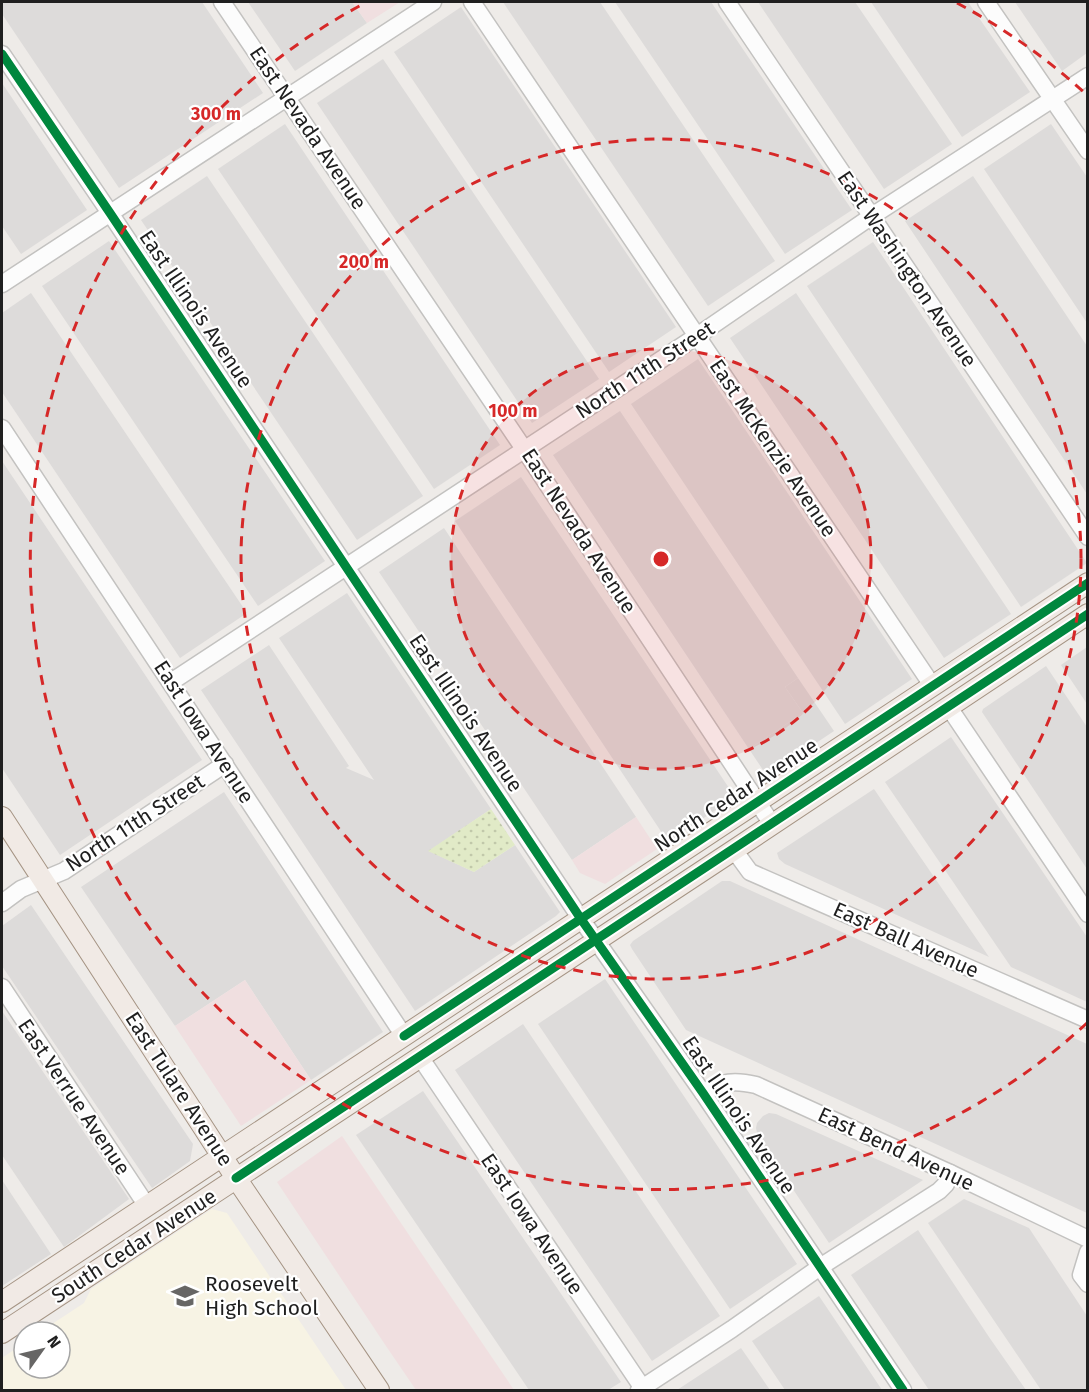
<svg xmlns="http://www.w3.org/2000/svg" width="1089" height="1392" font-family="'Fira Sans',sans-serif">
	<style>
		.residential { fill: #dddbda }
		.commercial { fill: #f0dfe0 }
		.education { fill: #f7f3e4 }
		.religious { fill: #dcdad9 }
		.grass { fill: url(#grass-dots) }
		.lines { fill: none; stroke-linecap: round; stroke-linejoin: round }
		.minor-casing { stroke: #c3c2c0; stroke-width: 19 }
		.major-casing { stroke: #a59484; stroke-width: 22 }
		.minor { stroke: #fcfcfc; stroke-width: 16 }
		.major { stroke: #f1eae5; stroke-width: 20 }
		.cycleway-casing { stroke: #fff; stroke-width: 13 }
		.cycleway { stroke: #00873e; stroke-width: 9 }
		.ring { fill: none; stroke: #d62828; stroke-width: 3; stroke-dasharray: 10 8 }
		.labels { text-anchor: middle; stroke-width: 4.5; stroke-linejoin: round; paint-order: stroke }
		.street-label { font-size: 21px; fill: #1f1f1f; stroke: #fff }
		.poi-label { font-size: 21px; fill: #1f1f1f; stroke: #fff; text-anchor: start }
		.centre { fill: #d62828; stroke: #fff; stroke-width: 3 }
		.ring-label { font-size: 18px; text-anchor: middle; font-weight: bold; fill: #d62828; stroke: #fff; stroke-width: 4.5; stroke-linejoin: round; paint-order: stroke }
	</style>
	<defs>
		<pattern id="grass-dots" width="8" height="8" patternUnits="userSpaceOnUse" patternTransform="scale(1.5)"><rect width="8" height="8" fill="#e1eac7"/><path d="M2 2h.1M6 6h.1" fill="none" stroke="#c1c8aa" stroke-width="1.8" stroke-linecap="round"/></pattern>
	</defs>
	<rect width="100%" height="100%" fill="#eeebe8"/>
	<g class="residential">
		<path d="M2 2H202L263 93 119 188 2 14Z"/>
		<path d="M248 2H352L367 23 295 71Z"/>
		<path d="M503 2H600L775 261 708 306Z"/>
		<path d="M615 2H711L852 210 785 254Z"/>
		<path d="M758 2H855L952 144 884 189Z"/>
		<path d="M871 2H968L1030 92 962 137Z"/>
		<path d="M1015 2H1087V53L1062 71Z"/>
		<path d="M461 7 676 327 609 372 394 52Z"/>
		<path d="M383 59 599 379 532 423 317 103Z"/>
		<path d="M2 83 87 210 21 254 2 226Z"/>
		<path d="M285 124 500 445 434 489 218 169Z"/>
		<path d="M1051 124 1087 177V323L984 169Z"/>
		<path d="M207 176 423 496 357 540 141 220Z"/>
		<path d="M973 176 1087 346V494L905 221Z"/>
		<path d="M109 241 325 561 258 606 42 286Z"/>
		<path d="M873 242 1087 563 1021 607 807 286Z"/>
		<path d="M31 293 247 613 180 658 2 392V313Z"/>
		<path d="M796 293 1011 614 944 658 730 338Z"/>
		<path d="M698 359 912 679 845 724 631 404Z"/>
		<path d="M620 411 798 678 785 687 803 713 749 749 553 455Z"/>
		<path d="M2 461 202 760 60 855 2 768Z"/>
		<path d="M521 477 735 797 668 842 455 521Z"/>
		<path d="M444 528 636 817 572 860 379 572Z"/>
		<path d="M347 593 491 809 429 851 474 872 515 845 560 912 556 916 415 1011 201 690 269 645 349 766 346 768 374 780 279 638Z"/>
		<path d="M1087 647V704L1061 665Z"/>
		<path d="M1046 666 1087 727V869L982 712 983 709Z"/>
		<path d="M951 737 1087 937V1002L1011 967 885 782Z"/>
		<path d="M874 789 910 842 989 957 785 864 779 859 777 853Z"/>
		<path d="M224 792 383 1032 311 1080 245 980 175 1026 81 887Z"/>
		<path d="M722 881H730L1087 1044V1213L686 1030 632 949 630 945 633 941Z"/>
		<path d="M31 905 193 1144 190 1161 152 1188 2 966V926Z"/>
		<path d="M605 979 797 1264 730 1309 538 1024Z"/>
		<path d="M2 1011 129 1199 64 1247 2 1155Z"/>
		<path d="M523 1024 720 1316 652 1361 455 1070Z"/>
		<path d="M423 1091 621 1382 608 1390H529L356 1135Z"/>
		<path d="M769 1113 776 1114 923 1180 829 1243 758 1137 756 1128 757 1123 763 1116Z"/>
		<path d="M2 1180 51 1254 2 1286Z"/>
		<path d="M964 1199 1029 1228 1087 1316V1390H1041L928 1223Z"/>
		<path d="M918 1230 989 1337 1026 1390H929L851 1275Z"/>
		<path d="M819 1296 864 1363 882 1390H785L752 1341Z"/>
		<path d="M741 1348 770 1390H677Z"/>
	</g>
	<g class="commercial">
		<path d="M352 2H400L367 23Z"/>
		<path d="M636 817 657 849 605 884 580 873 572 860Z"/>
		<path d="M245 980 311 1080 241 1126 175 1026Z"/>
		<path d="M342 1136 514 1390H416L386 1346 277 1182Z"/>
	</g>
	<path class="education" d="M212 1209 227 1213 346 1390H2V1358L24 1343V1368H60V1332H40L84 1303 91 1289Z"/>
	<path class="religious" d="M798 678 834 731 767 776 749 749 803 713 785 687Z"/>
	<path class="grass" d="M491 809 515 845 474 872 428 851Z"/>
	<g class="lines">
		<defs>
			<g id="minor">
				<path d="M222 2 524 449 772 824"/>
				<path d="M472 2 932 685"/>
				<path d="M727 2 1088 537"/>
				<path d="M986 2 1088 151"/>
				<path d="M2 54 110 213 581 919 703 1093 903 1390"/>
				<path d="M2 284 433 2"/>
				<path d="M2 428 404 1036"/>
				<path d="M171 682 697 336 872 216 1088 76"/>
				<path d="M948 706 1088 914"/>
				<path d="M734 850 750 872 1088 1020"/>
				<path d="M2 903 21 889 64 871 225 764"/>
				<path d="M2 987 147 1206"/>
				<path d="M420 1057 644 1390"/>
				<path d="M703 1093C721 1081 735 1080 756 1085L950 1173 1088 1239"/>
				<path d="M1088 1252 1081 1275 1088 1284"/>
				<path d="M639 1390 732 1329 820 1267 939 1191 946 1184 950 1173"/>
			</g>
			<g id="major">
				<path d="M2 817 236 1178 379 1390"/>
				<path d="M2 1302 1088 583"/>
				<path d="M2 1333 734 850 1088 614"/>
			</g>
		</defs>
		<use href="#minor" class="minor-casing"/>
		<use href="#major" class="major-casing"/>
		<use href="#minor" class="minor"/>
		<use href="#major" class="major"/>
		<defs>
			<g id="cycleway">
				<path d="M2 54 110 213 581 919 703 1093 903 1390"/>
				<path d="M404 1036 1088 583"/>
				<path d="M236 1178 1088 614"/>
			</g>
		</defs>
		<use href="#cycleway" class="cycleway-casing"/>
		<use href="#cycleway" class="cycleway"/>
	</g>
	<circle cx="661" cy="559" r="210" fill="#d62828" fill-opacity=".12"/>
	<g class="ring">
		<circle cx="661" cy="559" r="210"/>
		<circle cx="661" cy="559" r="420"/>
		<path d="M1087 1023A630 630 0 1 1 365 3M957 3A630 630 0 0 1 1087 95"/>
	</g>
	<defs>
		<symbol id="school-bare" viewBox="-9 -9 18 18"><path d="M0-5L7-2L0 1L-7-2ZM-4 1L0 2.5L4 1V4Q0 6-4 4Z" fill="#676665" stroke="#fff" stroke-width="2.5" paint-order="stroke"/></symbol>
	</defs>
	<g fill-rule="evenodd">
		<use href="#school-bare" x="166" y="1277" width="38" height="38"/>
	</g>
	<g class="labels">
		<g class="street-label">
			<text transform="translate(308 128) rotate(56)" y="7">East Nevada Avenue</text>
			<text transform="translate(907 269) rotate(56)" y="7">East Washington Avenue</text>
			<text transform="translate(196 309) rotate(56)" y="7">East Illinois Avenue</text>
			<text transform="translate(645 370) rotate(-33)" y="7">North 11th Street</text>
			<text transform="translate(773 448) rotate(56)" y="7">East McKenzie Avenue</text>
			<text transform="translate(579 531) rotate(57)" y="7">East Nevada Avenue</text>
			<text transform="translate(466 713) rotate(56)" y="7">East Illinois Avenue</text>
			<text transform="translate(204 732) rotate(57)" y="7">East Iowa Avenue</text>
			<text transform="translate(736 795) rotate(-33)" y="7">North Cedar Avenue</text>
			<text transform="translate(135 823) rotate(-33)" y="7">North 11th Street</text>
			<text transform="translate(906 940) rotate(24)" y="7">East Ball Avenue</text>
			<text transform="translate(179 1089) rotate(57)" y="7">East Tulare Avenue</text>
			<text transform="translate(74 1097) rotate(56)" y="7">East Verrue Avenue</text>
			<text transform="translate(739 1115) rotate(56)" y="7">East Illinois Avenue</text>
			<text transform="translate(896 1149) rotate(25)" y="7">East Bend Avenue</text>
			<text transform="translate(532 1224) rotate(56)" y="7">East Iowa Avenue</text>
			<text transform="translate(134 1246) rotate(-33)" y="7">South Cedar Avenue</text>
		</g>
		<g class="poi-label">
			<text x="205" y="1291">Roosevelt<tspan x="205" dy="24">High School</tspan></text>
		</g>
	</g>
	<circle cx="661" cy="559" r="9" class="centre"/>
	<g class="ring-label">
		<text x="216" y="120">300 m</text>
		<text x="364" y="268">200 m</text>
		<text x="513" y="417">100 m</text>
	</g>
	<rect width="1089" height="1392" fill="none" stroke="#1f1f1f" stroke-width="6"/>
	<g transform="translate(42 1350) rotate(56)"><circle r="28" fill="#ffffff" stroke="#a5a5a5" stroke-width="1.5"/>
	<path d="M0-4.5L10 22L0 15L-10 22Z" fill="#676665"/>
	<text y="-9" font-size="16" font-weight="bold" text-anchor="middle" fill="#1f1f1f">N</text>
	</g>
</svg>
